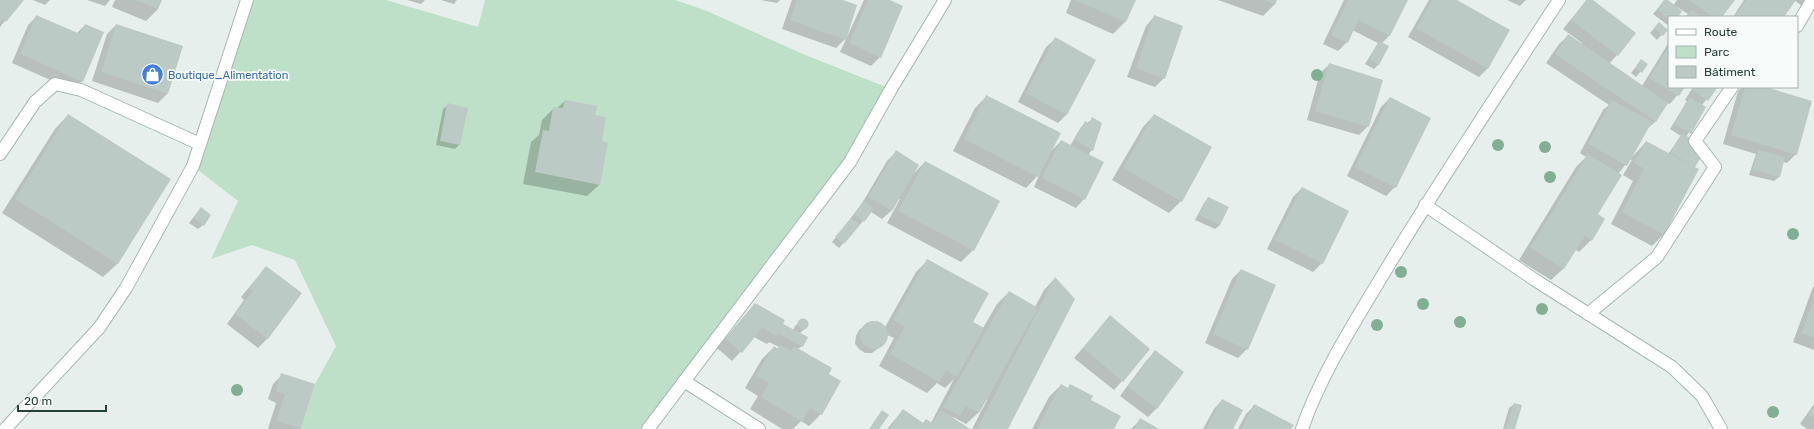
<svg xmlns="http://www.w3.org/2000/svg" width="1814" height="429" font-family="Rubik,sans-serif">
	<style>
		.green { fill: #bfe0c8 }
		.shadow { fill: #0003 }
		.building { fill: #bbcac4 }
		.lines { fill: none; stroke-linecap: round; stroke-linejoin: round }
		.minor-casing { stroke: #a8b8b2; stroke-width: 14 }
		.minor { stroke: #fff; stroke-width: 12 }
		.tree { fill: #80af93 }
		.labels { text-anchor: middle; stroke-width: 3.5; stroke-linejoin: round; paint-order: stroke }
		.shop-label { font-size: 11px; fill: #366cbe; stroke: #f7fbf9; text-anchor: start }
	</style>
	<rect width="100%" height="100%" fill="#e6efeb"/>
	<path class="green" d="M247 0H386L478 27 485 0H675L707 11 803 54 891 89 850 162 648 429H301L315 384 336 346 295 260 252 245 211 259 238 201 193 166Z"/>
	<g class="shadow">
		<path d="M0 0H22L0 27Z"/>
		<path d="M33 0H50L45 5Z"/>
		<path d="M87 0H110L105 6Z"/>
		<path d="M115 0H161L158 9 146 21 112 7Z"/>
		<path d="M407 0H425L421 4Z"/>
		<path d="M441 0H457L454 4Z"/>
		<path d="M761 0H780L777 3Z"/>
		<path d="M792 0H840L847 37 864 0H887L880 57 871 66 840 52 847 37 836 48 782 29Z"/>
		<path d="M1071 0H1135L1125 22 1113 34 1066 13Z"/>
		<path d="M1218 0H1276L1275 4 1263 16Z"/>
		<path d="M1344 0H1407L1390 35 1382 43 1378 65 1374 69 1365 64 1378 43 1352 30 1347 42 1338 51 1323 44Z"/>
		<path d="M1429 0H1455L1488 68 1479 77 1408 37Z"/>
		<path d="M1507 0H1526L1520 6Z"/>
		<path d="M1587 0H1591L1617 55 1609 64 1642 86 1669 42V87H1684L1670 104 1667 103 1655 122 1646 130 1632 157 1646 142 1668 154 1681 136 1670 129 1687 101 1685 100 1693 87H1716L1702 105 1705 107 1686 137 1694 166 1664 234 1652 246 1611 224 1633 181 1623 175 1632 160 1630 159 1618 174 1596 214 1591 240 1579 252 1575 249 1563 269 1551 280 1519 260 1576 167 1586 157 1580 153 1603 110 1609 105 1546 63 1559 44 1568 36 1581 44 1582 43 1563 29Z"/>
		<path d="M1665 0 1673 6 1677 0H1733L1721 17H1685L1688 14 1677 7V17H1669V26L1653 14Z"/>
		<path d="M1744 0H1814L1806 9 1794 0 1783 17H1733Z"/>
		<path d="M37 16 76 34 85 25 82 81 73 90 12 63 28 25Z"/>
		<path d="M1154 17 1164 78 1155 87 1127 77 1146 26Z"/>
		<path d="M1659 23 1666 30 1657 40 1650 33Z"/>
		<path d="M116 25 182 46 167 94 158 103 92 81 107 34Z"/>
		<path d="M1055 39 1067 114 1058 123 1018 102 1046 47Z"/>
		<path d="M1641 60 1647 64 1636 77 1631 73Z"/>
		<path d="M1329 65 1368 126 1359 135 1307 120 1320 73Z"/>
		<path d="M1742 87H1763L1796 154 1787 163 1783 162 1779 177 1774 181 1749 175 1756 154 1723 144 1738 91Z"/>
		<path d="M987 96 1050 152 1061 141 1070 146 1081 127 1093 119 1092 150 1088 155 1084 199 1076 208 1034 187 1040 173 1026 188 953 151 975 108Z"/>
		<path d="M1390 98 1395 187 1386 196 1347 176 1381 107Z"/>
		<path d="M565 101 594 116 601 142 599 185 587 196 523 184 531 142 539 135 542 120 554 108H557Z"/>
		<path d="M448 105 460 144 455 149 436 145 443 109Z"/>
		<path d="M68 115 169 180 117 264 103 277 2 213 55 129Z"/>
		<path d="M1154 115 1181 201 1169 213 1112 180 1143 127Z"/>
		<path d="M896 152 914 173 925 162 999 201 973 250 961 262 887 223 900 199 898 198 891 211 882 219 871 212 839 248 832 242 851 220 850 219 861 205 887 161Z"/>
		<path d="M1302 188 1322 263 1313 272 1267 249 1293 197Z"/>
		<path d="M1208 198 1220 225 1215 229 1195 220 1204 203Z"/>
		<path d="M201 208 203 225 198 229 189 223Z"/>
		<path d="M928 260 972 322 983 328 997 304 1009 292 1035 307 1044 290 1055 278 1007 429H972L987 400 986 399 978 413 966 424 953 417 952 418 968 429H887L903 410 922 424 931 423 954 379 945 388 937 383 927 393 879 366 894 338 887 335 884 344 872 353H865L859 349 855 344 856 336 859 330 871 321H877L885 327 916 272Z"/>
		<path d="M266 267 301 293 267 339 258 348 227 324 244 300 241 297Z"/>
		<path d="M1241 270 1247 349 1238 358 1205 343 1232 279Z"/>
		<path d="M1813 287H1814V350L1793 342Z"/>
		<path d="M755 304 793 331 795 326 803 319 808 323 807 327 799 334 802 346 798 349 827 374 821 414 809 426 801 421 793 429H782L750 409 758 396 745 388 762 359 774 347 777 349 779 347 769 342 767 344 754 337 732 361 717 348Z"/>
		<path d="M1110 317 1122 381 1114 390 1074 358Z"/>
		<path d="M1155 352 1157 408 1148 417 1120 396 1146 361Z"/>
		<path d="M282 375 301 428 300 429H268L276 403 268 399 273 384Z"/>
		<path d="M1061 385 1089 401 1112 429H1032L1049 397Z"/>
		<path d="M1222 400 1232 429H1203L1214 409Z"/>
		<path d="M1514 404V429H1503L1509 408Z"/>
		<path d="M1814 404V429H1807L1800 424Z"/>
		<path d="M1255 405 1290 429H1238L1246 414Z"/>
		<path d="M1141 419 1157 429H1131Z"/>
	</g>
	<g class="building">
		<path d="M0 0H24L6 22 3 18 0 22Z"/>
		<path d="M135 0H162L158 9Z"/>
		<path d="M797 0H843L857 5 846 40 790 20Z"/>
		<path d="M868 0H890L903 6 881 58 849 43Z"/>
		<path d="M1075 0H1136L1126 22Z"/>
		<path d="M1263 0H1277L1275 5Z"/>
		<path d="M1348 0H1408L1390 36 1358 20 1348 43 1331 35Z"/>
		<path d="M1432 0H1457L1510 30 1488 69 1416 28Z"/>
		<path d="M1586 0H1593L1636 33 1618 56 1571 20Z"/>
		<path d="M1664 0H1668L1682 11 1678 17H1669V19L1657 9Z"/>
		<path d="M1689 0H1735L1722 17H1713Z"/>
		<path d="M1746 0H1796L1784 17H1734Z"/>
		<path d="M1691 10 1703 17H1687Z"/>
		<path d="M36 15 80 34 85 24 104 32 83 82 20 54Z"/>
		<path d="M1154 15 1183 26 1165 79 1136 68Z"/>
		<path d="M1659 22 1668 30 1663 36 1654 28Z"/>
		<path d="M116 24 183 46 168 94 101 72Z"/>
		<path d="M1568 34 1668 103 1656 122 1555 54Z"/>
		<path d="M1055 37 1096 60 1067 115 1026 93Z"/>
		<path d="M1379 41 1389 46 1379 65 1369 59Z"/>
		<path d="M1669 46V87H1685L1679 96 1649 78Z"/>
		<path d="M1641 59 1648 64 1642 73 1635 68Z"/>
		<path d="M1329 63 1383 80 1369 127 1315 111Z"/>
		<path d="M1695 87H1718L1708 101 1693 90Z"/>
		<path d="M1745 87H1766L1812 101 1797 155 1731 135Z"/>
		<path d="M986 95 1061 133 1038 177 964 139Z"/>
		<path d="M1390 97 1431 118 1396 188 1355 167Z"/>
		<path d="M1690 97 1706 107 1691 134 1674 124Z"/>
		<path d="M565 100 597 106 595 115 606 117 602 141 608 143 600 185 535 172 543 130 549 131 553 107 563 108Z"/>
		<path d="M1612 100 1652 122 1627 166 1588 144Z"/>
		<path d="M447 103 468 108 460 145 440 141Z"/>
		<path d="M68 114 171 179 118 264 15 199Z"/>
		<path d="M1154 114 1212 147 1182 202 1123 168Z"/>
		<path d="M1092 117 1102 123 1093 151 1075 140 1085 121 1089 124Z"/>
		<path d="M1682 133 1706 149 1695 167 1699 169 1664 235 1622 212 1644 169 1634 163 1646 141 1691 165 1670 152Z"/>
		<path d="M1061 140 1104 162 1085 200 1042 178Z"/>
		<path d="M896 150 919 165 892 211 868 197Z"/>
		<path d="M1758 150 1785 157 1780 177 1753 170Z"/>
		<path d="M1588 154 1622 175 1598 214 1605 219 1592 241 1585 236 1564 269 1530 248Z"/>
		<path d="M925 161 1000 201 974 251 898 211Z"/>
		<path d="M1302 187 1349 211 1323 264 1275 240Z"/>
		<path d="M1208 197 1229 207 1220 225 1199 215Z"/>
		<path d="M864 200 874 209 864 222 854 214Z"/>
		<path d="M201 207 211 215 204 226 193 218Z"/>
		<path d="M851 218 860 225 844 244 835 237Z"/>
		<path d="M927 259 989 293 973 322 984 328 957 377 946 370 939 382 890 354 905 326 893 320Z"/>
		<path d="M266 266 302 293 268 339 235 314 253 291 249 288Z"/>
		<path d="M1241 269 1276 285 1248 350 1213 334Z"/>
		<path d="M1055 277 1075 299 1008 429H977Z"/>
		<path d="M1009 291 1038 308 979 413 966 406 960 416 943 407Z"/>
		<path d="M1814 299V338L1801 333Z"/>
		<path d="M755 303 785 320 783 324 808 337 803 347 778 333 776 336 762 328 742 353 725 339Z"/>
		<path d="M1110 315 1150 349 1123 382 1083 348Z"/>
		<circle cx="803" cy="324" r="5.5"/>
		<circle cx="874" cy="335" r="14"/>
		<path d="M780 345 791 351 794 346 832 368 829 374 841 381 822 415 810 408 802 422 761 397 769 383 756 376 774 346 778 349Z"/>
		<path d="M1155 350 1184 372 1157 409 1128 387Z"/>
		<path d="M281 373 315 384 301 429 276 421 285 394 276 391Z"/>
		<path d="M1061 384 1068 388 1070 384 1093 396 1091 400 1121 416 1114 429H1037Z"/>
		<path d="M1222 399 1243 410 1233 429H1206Z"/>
		<path d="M1514 403 1522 405 1515 429H1505Z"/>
		<path d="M1254 404 1294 425 1291 429H1241Z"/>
		<path d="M1814 406V419L1808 415Z"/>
		<path d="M903 409 923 423 926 419 932 423 941 410 970 429H889Z"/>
		<path d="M882 410 889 415 879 429H869Z"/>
		<path d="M1140 418 1159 429H1134Z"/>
	</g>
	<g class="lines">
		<defs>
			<g id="minor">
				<path d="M1797 26 1812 0"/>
				<path d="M0 154 35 102 55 84 81 90 200 144"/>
				<path d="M1425 205 1535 280 1672 367 1702 396 1721 429"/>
				<path d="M1588 314 1657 257 1715 167 1695 141 1732 87"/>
				<path d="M684 381 759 429"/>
				<path d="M5 429 99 328 126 288 193 166 247 0"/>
				<path d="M648 429 850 162 891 89 945 0"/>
				<path d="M1302 429C1320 376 1355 321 1384 273 1440 180 1500 91 1559 0"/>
			</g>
		</defs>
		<use href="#minor" class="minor-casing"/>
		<use href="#minor" class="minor"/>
	</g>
	<g class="tree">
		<circle cx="1317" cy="75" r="6"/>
		<circle cx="1498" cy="145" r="6"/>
		<circle cx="1545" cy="147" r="6"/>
		<circle cx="1550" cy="177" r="6"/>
		<circle cx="1793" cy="234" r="6"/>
		<circle cx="1401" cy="272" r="6"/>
		<circle cx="1423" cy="304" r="6"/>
		<circle cx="1542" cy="309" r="6"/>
		<circle cx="1460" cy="322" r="6"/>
		<circle cx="1377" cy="325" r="6"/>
		<circle cx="237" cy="390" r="6"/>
		<circle cx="1773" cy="412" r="6"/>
	</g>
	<defs>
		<symbol id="shop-disc" viewBox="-11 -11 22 22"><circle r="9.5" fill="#3f7fe0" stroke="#f7fbf9"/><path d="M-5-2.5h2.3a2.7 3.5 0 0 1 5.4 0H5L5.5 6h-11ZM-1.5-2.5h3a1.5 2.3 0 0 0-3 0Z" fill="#fff"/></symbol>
	</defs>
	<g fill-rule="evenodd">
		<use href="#shop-disc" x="140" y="62" width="25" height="25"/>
	</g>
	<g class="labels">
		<g class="shop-label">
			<text x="168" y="79">Boutique_Alimentation</text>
		</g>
	</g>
	<rect x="1668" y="16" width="130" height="72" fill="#f7fbf9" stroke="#a3b1ad"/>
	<rect x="1676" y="29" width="20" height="6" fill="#ffffff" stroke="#a3b1ad"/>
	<text x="1704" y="36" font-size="12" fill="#24423a">Route</text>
	<rect x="1676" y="46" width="20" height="12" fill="#bfe0c8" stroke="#a3b1ad"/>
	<text x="1704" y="56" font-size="12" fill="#24423a">Parc</text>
	<rect x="1676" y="66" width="20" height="12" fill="#bbcac4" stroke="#a3b1ad"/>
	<text x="1704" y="76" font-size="12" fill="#24423a">Bâtiment</text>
	<path d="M18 405v6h88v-6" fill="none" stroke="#24423a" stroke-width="2"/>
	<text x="24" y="405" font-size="12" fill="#24423a" stroke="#f7fbf9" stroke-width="3" paint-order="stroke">20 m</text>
</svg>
